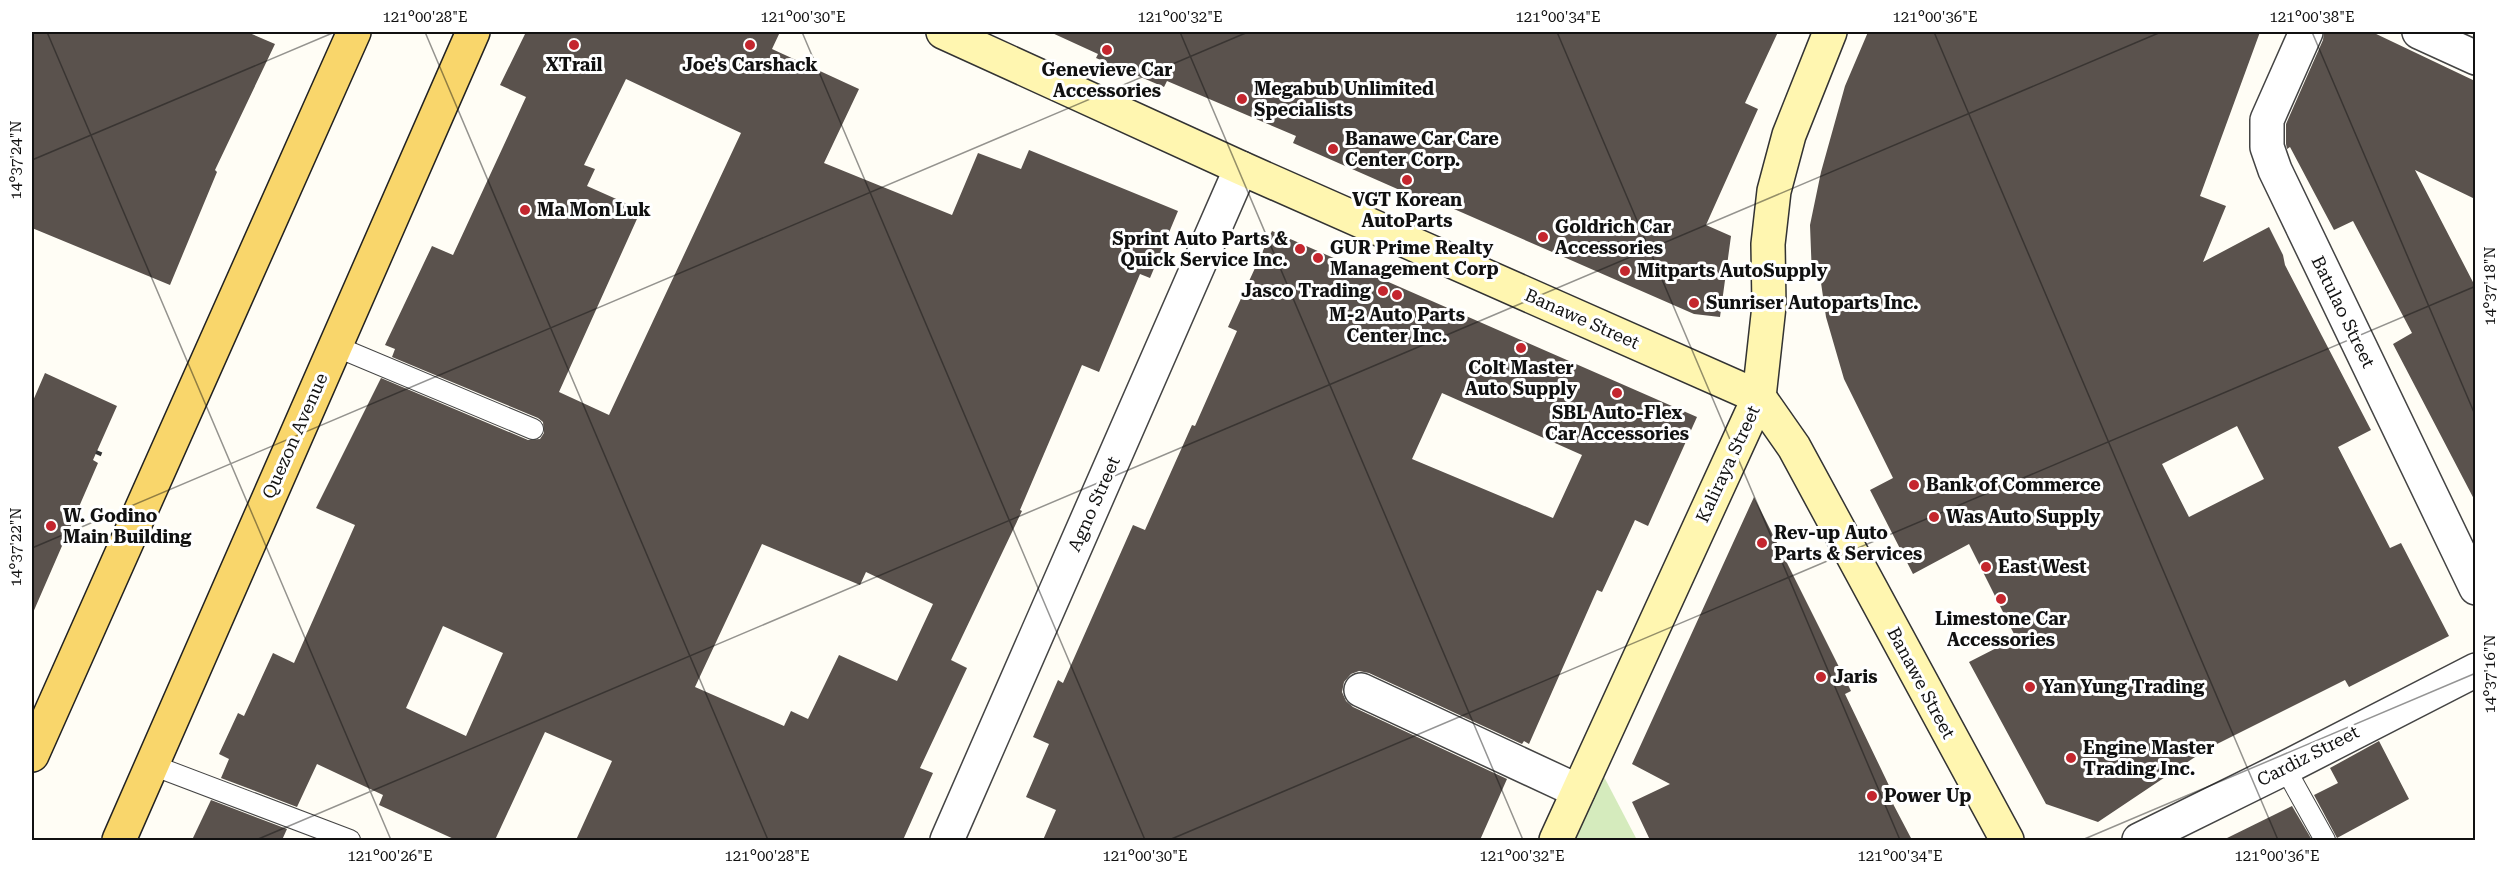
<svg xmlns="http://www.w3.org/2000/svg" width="2507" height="872" font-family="'Roboto Serif',serif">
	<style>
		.green { fill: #d5ebbd }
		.building { fill: #5a524d; fill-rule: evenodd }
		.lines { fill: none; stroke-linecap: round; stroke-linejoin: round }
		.lane-casing { stroke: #444; stroke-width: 22 }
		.street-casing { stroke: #444; stroke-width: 36 }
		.secondary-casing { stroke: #333; stroke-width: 36 }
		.primary-casing { stroke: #222; stroke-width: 36 }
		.path { stroke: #333; stroke-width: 4; stroke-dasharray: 6 3; stroke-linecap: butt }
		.lane { stroke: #fff; stroke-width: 20 }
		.street { stroke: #fff; stroke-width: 33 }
		.secondary { stroke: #fff6b0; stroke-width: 33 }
		.primary { stroke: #f9d66b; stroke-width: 33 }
		.ticks { fill: none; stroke: #111; stroke-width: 1.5; stroke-opacity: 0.45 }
		.poi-dot { fill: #c4262e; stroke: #fff; stroke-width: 2 }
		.labels { text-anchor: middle; stroke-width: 6; stroke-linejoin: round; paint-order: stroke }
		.poi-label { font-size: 18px; font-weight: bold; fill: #111; stroke: #fff; text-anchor: start }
		.street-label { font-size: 18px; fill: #111; stroke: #fff }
		.neatline { fill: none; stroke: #111; stroke-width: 2 }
		.ticks-label { font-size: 15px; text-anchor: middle; fill: #111 }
	</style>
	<rect width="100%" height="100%" fill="#fffdf5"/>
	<path class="green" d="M1601 771 1637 840H1570Z"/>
	<g class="building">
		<path d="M32 32H247L275 44 215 170 217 172 170 285 32 228Z"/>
		<path d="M526 32H780L772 49 859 89 824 163 952 215 978 153 1021 169 1029 150 1178 211 1150 278 1140 274 1099 372 1082 365 1020 510 1022 511 951 660 967 668 920 768 933 773 903 840H576L612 761 545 732 495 840H456L379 805 383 795 317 764 297 807 221 778 229 759 219 754 238 713 244 716 273 653 294 663 355 525 316 508 381 378 528 440 540 439 544 433 543 422 538 418 392 357 395 349 385 345 432 246 453 255 526 97 500 85ZM626 79 741 133 609 415 559 392 641 210 587 186 595 169 584 165ZM762 544 860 585 866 572 933 604 897 681 839 655 808 719 791 711 784 726 695 687ZM443 626 503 653 466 736 406 708Z"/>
		<path d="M1050 32H1778L1745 103 1758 109 1706 225 1731 236 1720 317 1694 314 1438 202 1436 206 1293 143 1296 136 1167 81 1164 87 1096 58 1098 54Z"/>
		<path d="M1868 32H2260L2200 196 2226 206 2203 262 2269 227 2283 255 2285 265 2371 430 2338 447 2390 548 2401 543 2449 636 2349 687 2345 680 2207 749 2098 822 2046 804 1969 662 2016 638 1969 544 1913 574 1870 490 1893 478 1844 379 1826 317 1820 276 1812 277 1810 225 1821 172 1845 86ZM2237 426 2264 479 2189 517 2162 464Z"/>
		<path d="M2324 32H2372L2475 81V199L2415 170 2475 286V501L2393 344 2412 333 2353 221 2334 230 2290 147 2287 149 2286 144V124L2323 40Z"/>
		<path d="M1272 231 1697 417 1648 526 1635 520 1602 592 1597 590 1529 744 1524 741 1522 744 1369 673 1359 671 1351 674 1344 682 1342 692 1346 701 1353 707 1507 779 1480 840H1043L1056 810 1026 797 1049 744 1033 737 1058 680 1063 683 1133 525 1145 530 1192 425 1195 426 1237 331 1228 327ZM1442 393 1582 455 1553 518 1412 459Z"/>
		<path d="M45 373 117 406 93 460 98 463 32 615V403Z"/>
		<path d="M1754 497 1851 691 1845 694 1895 798 1891 800 1912 840H1650L1632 802 1670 784 1632 764Z"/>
		<path d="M2379 741 2409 799 2337 838 2314 795 2338 783 2330 768Z"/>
		<path d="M211 800 287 829 282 840H192Z"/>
		<path d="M2292 806 2312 840H2223Z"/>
	</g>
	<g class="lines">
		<defs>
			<g id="lane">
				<path d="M335 346 533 429"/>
				<path d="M152 765 350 840"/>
				<path d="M2285 768 2325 840"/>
			</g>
			<g id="street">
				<path d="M2306 32 2267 120V147L2275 170 2476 588"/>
				<path d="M2419 32 2476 58"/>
				<path d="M1361 690 1578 791"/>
				<path d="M947 840 1241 168"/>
				<path d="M2139 840 2285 768 2476 670"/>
			</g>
			<g id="secondary">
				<path d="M943 32 1241 168 1759 397 1794 447 2007 840"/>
				<path d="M1556 840 1759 397 1769 306 1768 244 1774 191 1789 135 1830 32"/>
			</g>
			<g id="primary">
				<path d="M32 755 354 32"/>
				<path d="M119 840 473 32"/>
			</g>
		</defs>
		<use href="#lane" class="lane-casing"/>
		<use href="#street" class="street-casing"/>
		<use href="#secondary" class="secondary-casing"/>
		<use href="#primary" class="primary-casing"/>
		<path class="path" d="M96 452 103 455"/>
		<use href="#lane" class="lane"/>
		<use href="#street" class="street"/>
		<use href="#secondary" class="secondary"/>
		<use href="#primary" class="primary"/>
	</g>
	<path class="ticks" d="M47 32 391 840M425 32 768 840M802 32 1145 840M1180 32 1523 840M1557 32 1900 840M1934 32 2278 840M2312 32 2476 417M32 160 335 32M32 548 1248 32M256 840 2161 32M1169 840 2476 286M2082 840 2476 673"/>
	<g class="poi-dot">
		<circle cx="574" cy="45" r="6"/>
		<circle cx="750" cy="45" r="6"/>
		<circle cx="1107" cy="50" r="6"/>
		<circle cx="1242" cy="99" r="6"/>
		<circle cx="1333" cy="149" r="6"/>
		<circle cx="1407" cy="180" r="6"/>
		<circle cx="525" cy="210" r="6"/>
		<circle cx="1543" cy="237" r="6"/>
		<circle cx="1300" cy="249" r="6"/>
		<circle cx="1318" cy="258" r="6"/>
		<circle cx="1625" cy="271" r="6"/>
		<circle cx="1383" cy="291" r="6"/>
		<circle cx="1397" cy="295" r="6"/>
		<circle cx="1694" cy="303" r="6"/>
		<circle cx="1521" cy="348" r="6"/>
		<circle cx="1617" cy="393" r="6"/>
		<circle cx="1914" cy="485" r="6"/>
		<circle cx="1934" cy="517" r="6"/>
		<circle cx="51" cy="526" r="6"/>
		<circle cx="1762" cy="543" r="6"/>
		<circle cx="1986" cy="567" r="6"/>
		<circle cx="2001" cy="599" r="6"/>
		<circle cx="1821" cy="677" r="6"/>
		<circle cx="2030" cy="687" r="6"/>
		<circle cx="2071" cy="758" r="6"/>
		<circle cx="1872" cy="796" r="6"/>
	</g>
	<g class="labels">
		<g class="poi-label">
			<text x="574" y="71" text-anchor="middle">XTrail</text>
			<text x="750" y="71" text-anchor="middle">Joe's Carshack</text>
			<text x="1107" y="76" text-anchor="middle">Genevieve Car<tspan x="1107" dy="21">Accessories</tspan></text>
			<text x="1254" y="95">Megabub Unlimited<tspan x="1254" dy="21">Specialists</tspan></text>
			<text x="1345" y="145">Banawe Car Care<tspan x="1345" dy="21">Center Corp.</tspan></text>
			<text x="1407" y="206" text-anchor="middle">VGT Korean<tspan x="1407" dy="21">AutoParts</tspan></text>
			<text x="537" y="216">Ma Mon Luk</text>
			<text x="1555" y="233">Goldrich Car<tspan x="1555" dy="21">Accessories</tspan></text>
			<text x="1288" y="245" text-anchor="end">Sprint Auto Parts &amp;<tspan x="1288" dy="21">Quick Service Inc.</tspan></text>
			<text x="1330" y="254">GUR Prime Realty<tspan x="1330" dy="21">Management Corp</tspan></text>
			<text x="1637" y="277">Mitparts AutoSupply</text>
			<text x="1371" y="297" text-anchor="end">Jasco Trading</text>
			<text x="1706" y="309">Sunriser Autoparts Inc.</text>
			<text x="1397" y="321" text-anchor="middle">M-2 Auto Parts<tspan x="1397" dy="21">Center Inc.</tspan></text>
			<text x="1521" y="374" text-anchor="middle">Colt Master<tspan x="1521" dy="21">Auto Supply</tspan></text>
			<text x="1617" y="419" text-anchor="middle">SBL Auto-Flex<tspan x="1617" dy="21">Car Accessories</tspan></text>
			<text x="1926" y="491">Bank of Commerce</text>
			<text x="63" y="522">W. Godino<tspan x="63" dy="21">Main Building</tspan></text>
			<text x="1946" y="523">Was Auto Supply</text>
			<text x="1774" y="539">Rev-up Auto<tspan x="1774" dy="21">Parts &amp; Services</tspan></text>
			<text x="1998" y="573">East West</text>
			<text x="2001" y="625" text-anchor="middle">Limestone Car<tspan x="2001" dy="21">Accessories</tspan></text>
			<text x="1833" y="683">Jaris</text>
			<text x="2042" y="693">Yan Yung Trading</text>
			<text x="2083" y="754">Engine Master<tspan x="2083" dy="21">Trading Inc.</tspan></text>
			<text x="1884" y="802">Power Up</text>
		</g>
		<g class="street-label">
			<text transform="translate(2343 312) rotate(64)" y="6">Batulao Street</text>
			<text transform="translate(1582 319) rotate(24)" y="6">Banawe Street</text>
			<text transform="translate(295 436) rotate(-66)" y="6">Quezon Avenue</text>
			<text transform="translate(1728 464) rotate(-65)" y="6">Kaliraya Street</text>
			<text transform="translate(1094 504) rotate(-66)" y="6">Agno Street</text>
			<text transform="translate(1921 683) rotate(62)" y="6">Banawe Street</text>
			<text transform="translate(2308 756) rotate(-27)" y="6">Cardiz Street</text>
		</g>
	</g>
	<rect width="2507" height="872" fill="none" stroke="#ffffff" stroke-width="66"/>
	<rect x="33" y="33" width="2441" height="806" class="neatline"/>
	<g class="ticks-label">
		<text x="425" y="22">121°00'28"E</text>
		<text x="803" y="22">121°00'30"E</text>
		<text x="1180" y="22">121°00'32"E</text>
		<text x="1558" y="22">121°00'34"E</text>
		<text x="1935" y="22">121°00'36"E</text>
		<text x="2312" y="22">121°00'38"E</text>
		<text transform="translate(16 160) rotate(-90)" y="5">14°37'24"N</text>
		<text transform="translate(2490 286) rotate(-90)" y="5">14°37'18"N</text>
		<text transform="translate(16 547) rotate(-90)" y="5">14°37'22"N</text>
		<text transform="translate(2490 674) rotate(-90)" y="5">14°37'16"N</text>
		<text x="390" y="861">121°00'26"E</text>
		<text x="767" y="861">121°00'28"E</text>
		<text x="1145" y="861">121°00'30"E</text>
		<text x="1522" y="861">121°00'32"E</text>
		<text x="1900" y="861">121°00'34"E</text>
		<text x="2277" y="861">121°00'36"E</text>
	</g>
</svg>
